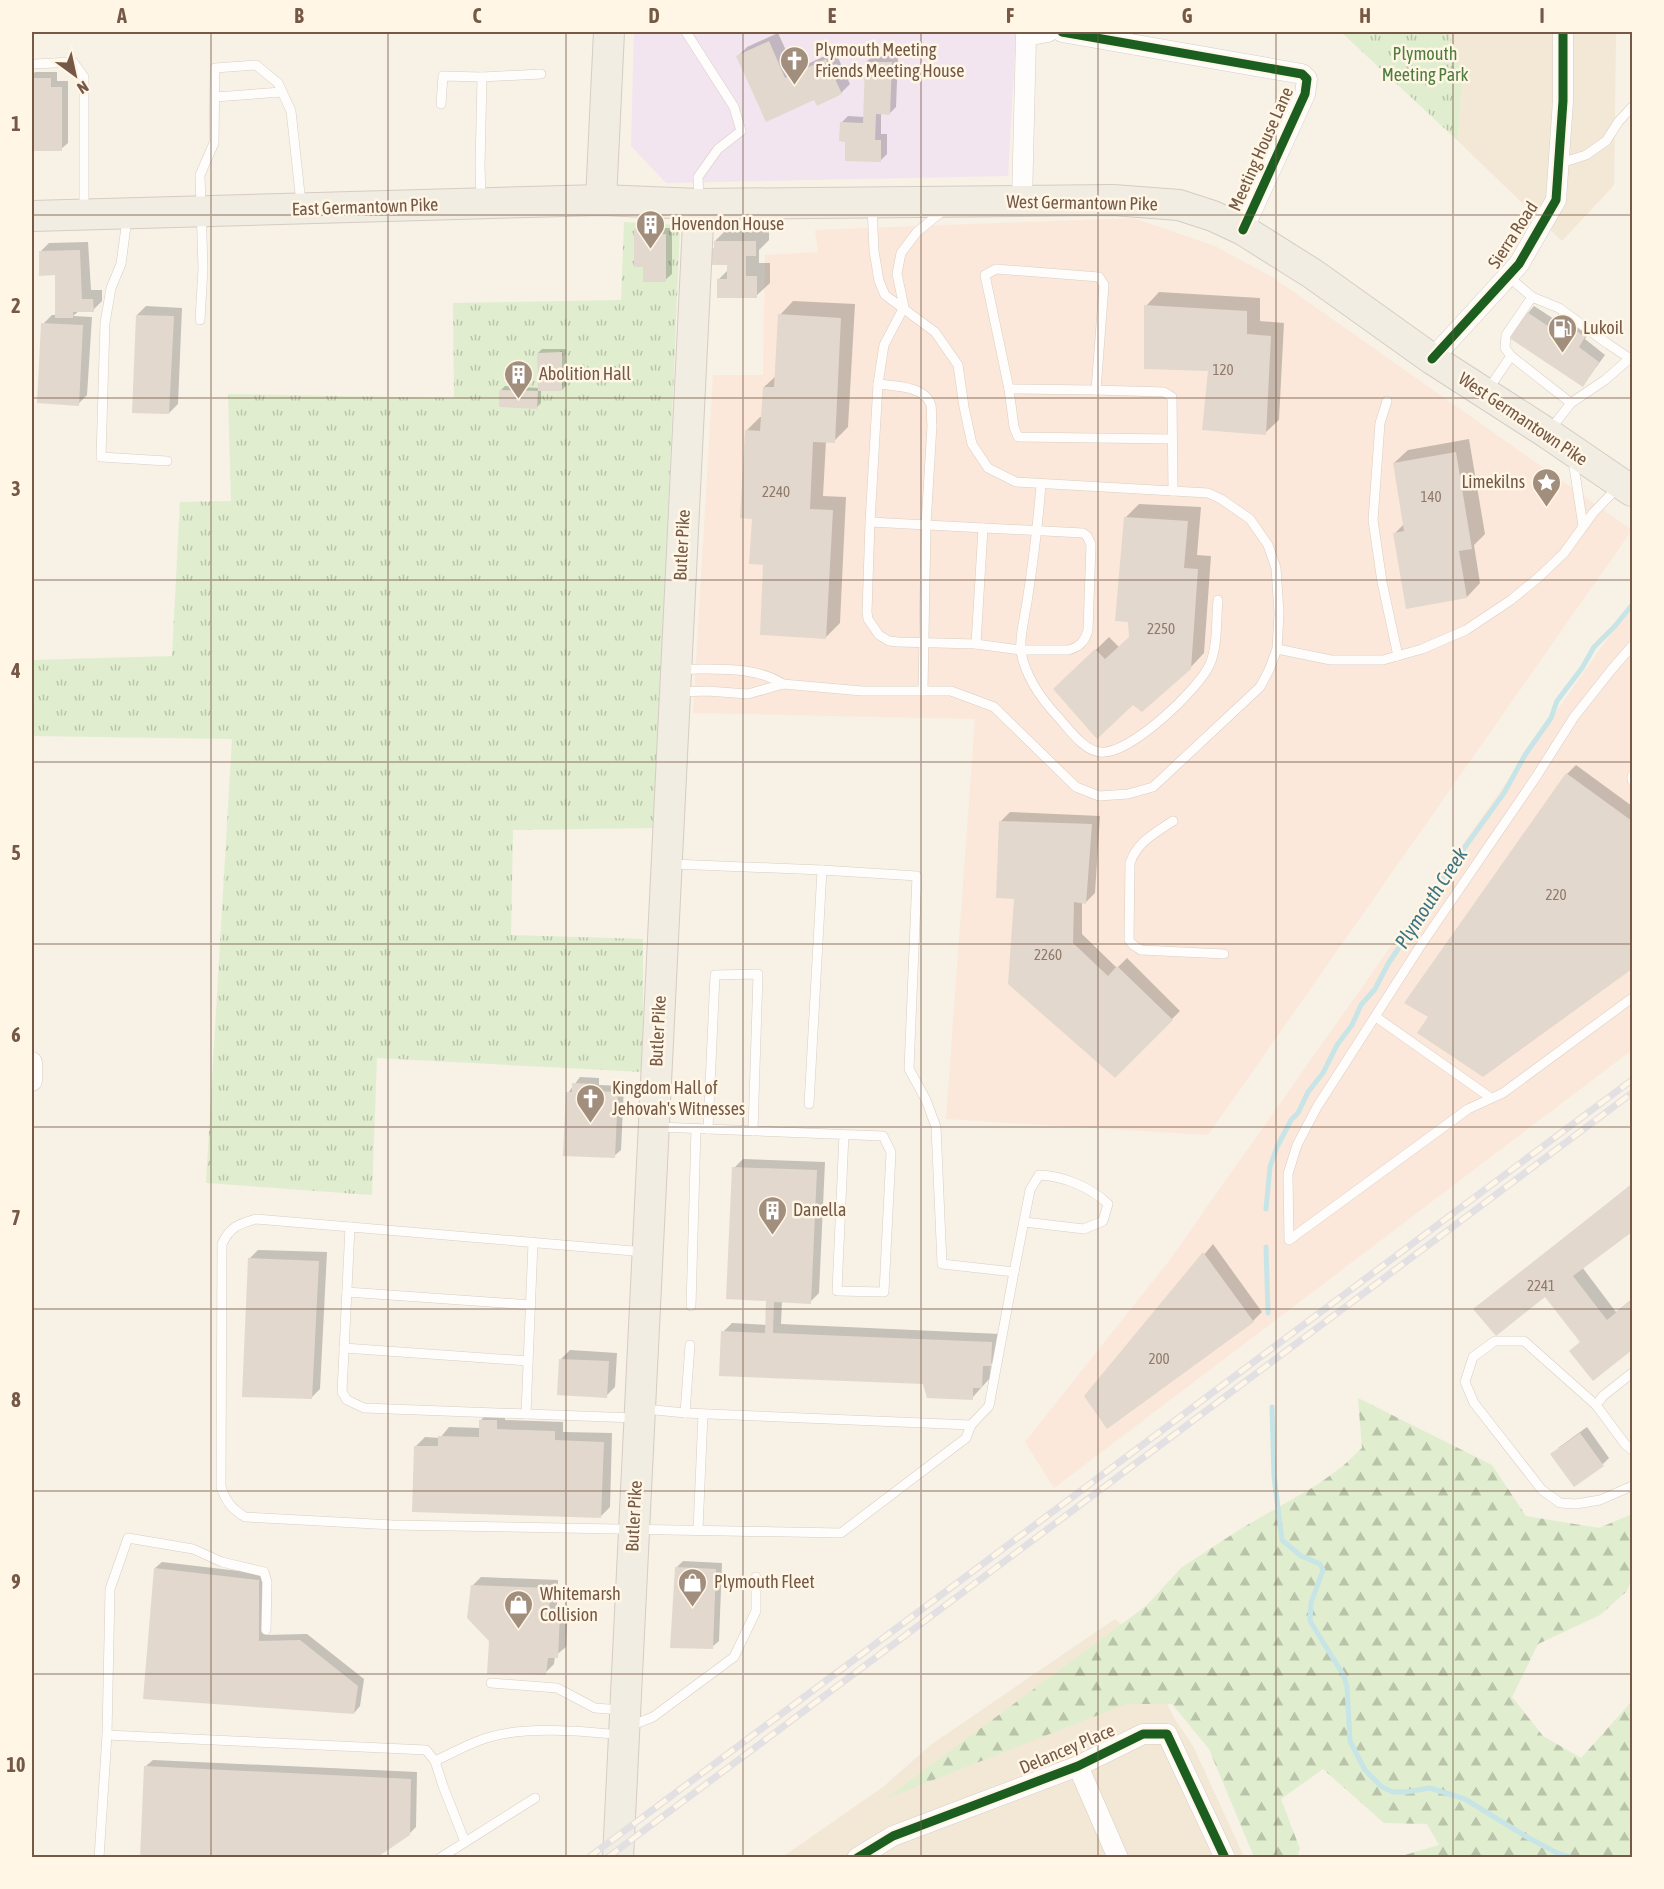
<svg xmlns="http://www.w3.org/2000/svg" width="1664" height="1889" font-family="'Asap Condensed',sans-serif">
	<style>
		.residential { fill: #f3e7d5 }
		.commercial { fill: #fbe8da }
		.education { fill: #f3e5f0 }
		.forest { fill: url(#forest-firs) }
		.park { fill: url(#park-tufts) }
		.shadow { fill: #0003 }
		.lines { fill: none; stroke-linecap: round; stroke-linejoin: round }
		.stream { stroke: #c7e4e7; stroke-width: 5 }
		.building { fill: #e3d8ce }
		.lane-casing { stroke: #d8cec4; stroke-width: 10 }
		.street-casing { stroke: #d8cec4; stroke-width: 21 }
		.primary-casing { stroke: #d5ccc3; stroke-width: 32 }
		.lane { stroke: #fefdfb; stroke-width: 9 }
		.street { stroke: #fefdfb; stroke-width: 20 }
		.primary { stroke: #f2ede3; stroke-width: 30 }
		.rail-casing { stroke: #e3e0e3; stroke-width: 7 }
		.rail { stroke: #fff6e6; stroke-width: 4.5; stroke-dasharray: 14; stroke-linecap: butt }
		.cycleway-casing { stroke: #fff6e6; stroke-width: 13 }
		.cycleway { stroke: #1b5e20; stroke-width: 9 }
		.grid { fill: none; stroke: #755845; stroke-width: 1.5; stroke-opacity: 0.55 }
		.labels { text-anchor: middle; stroke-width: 5; stroke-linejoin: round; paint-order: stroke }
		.number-label { font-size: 15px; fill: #927a6a }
		.poi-label { font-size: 18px; fill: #755845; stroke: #fff6e6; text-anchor: start }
		.park-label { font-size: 18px; fill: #4d7c3d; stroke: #fff6e6 }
		.street-label { font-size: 18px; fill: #755845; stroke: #fff6e6 }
		.water-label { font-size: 20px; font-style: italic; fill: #3b7483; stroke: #fff6e6 }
		.neatline { fill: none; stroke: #755845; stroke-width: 2 }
		.grid-label { font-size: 20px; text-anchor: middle; font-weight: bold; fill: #755845 }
	</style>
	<defs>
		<pattern id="forest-firs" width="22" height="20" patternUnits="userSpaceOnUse" patternTransform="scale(1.5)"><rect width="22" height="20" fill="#e0eecf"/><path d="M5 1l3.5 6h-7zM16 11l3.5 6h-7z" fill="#bac4aa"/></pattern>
		<pattern id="park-tufts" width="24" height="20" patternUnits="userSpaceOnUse" patternTransform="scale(1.5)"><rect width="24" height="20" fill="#e0eecf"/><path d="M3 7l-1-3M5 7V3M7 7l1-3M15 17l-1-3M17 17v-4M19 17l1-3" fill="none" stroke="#bac4aa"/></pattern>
	</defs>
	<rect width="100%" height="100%" fill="#f7f1e6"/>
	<g class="residential">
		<path d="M1448 32H1616L1614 185 1562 241 1458 141 1462 74Z"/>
		<path d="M1115 1619 1135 1638 1174 1718 1193 1746 1244 1857 781 1858 883 1787 932 1744Z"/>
	</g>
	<g class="commercial">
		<path d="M1133 218 1215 246 1274 278 1632 530 1208 1135 946 1119 975 719 693 713 713 375H763L765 255 818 252 815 230Z"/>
		<path d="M1632 604V1050L1054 1488 1025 1442 1169 1261Z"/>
	</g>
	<path class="education" d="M634 32H1016L1008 176 666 183 631 146Z"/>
	<path class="forest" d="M1358 1398 1492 1465 1526 1516 1599 1528 1632 1514V1578L1627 1591 1600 1615 1538 1644 1512 1697 1543 1736 1581 1758 1632 1701V1857H1398L1439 1845 1427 1824 1384 1823 1323 1769 1281 1799 1300 1849 1297 1857H1254L1209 1749 1172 1704H1126L885 1799 1146 1606 1181 1568 1242 1528 1317 1485 1343 1466 1362 1448Z"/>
	<g class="park">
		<path d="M1341 32H1448L1462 74 1458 141Z"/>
		<path d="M624 222 680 225 655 828 513 830 511 935 643 939V1072L377 1058 372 1195 206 1183 232 739 32 736V660L172 656 180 502 231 501 228 394 454 398 453 303 621 300Z"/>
	</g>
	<g class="shadow">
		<path d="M778 33 795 70 835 51 850 84 841 93 815 98 738 56 747 47Z"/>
		<path d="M873 56H898L896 107 890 113H881V134H887V154L880 161 847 140 841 123 848 116 865 117 866 62Z"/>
		<path d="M35 72H57V81H68V143L61 149 32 150V76Z"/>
		<path d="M642 223H657V228H672V274L665 280 645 266 636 230Z"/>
		<path d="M729 227 769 228V240L759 250V263H770V283L756 296 719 279 729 269V263L713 249 715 247V241Z"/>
		<path d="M88 242 91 290H102V301L93 310 79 311 73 316 92 317 87 395 78 404 43 324 52 315H57L56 274 40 252 49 243Z"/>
		<path d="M1159 292 1260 298V321L1284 323 1279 420 1265 433 1210 369 1146 306Z"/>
		<path d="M793 301 855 304 848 427 834 441H826L823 496 846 497 840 623 826 637 765 563 753 517 746 431 760 417H763L764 387 777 375 780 315Z"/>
		<path d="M146 306 182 308 178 404 169 413 137 315Z"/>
		<path d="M1534 306 1554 319 1562 310 1590 330 1585 339 1605 355 1583 385 1528 313Z"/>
		<path d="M542 349H565L566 386 562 390H541V403L537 407 501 390 505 386 539 388 538 353Z"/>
		<path d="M1469 439 1485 534 1474 545 1480 583 1467 597 1395 533 1405 523 1394 463 1408 450Z"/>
		<path d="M1139 504 1201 507 1197 555 1211 556 1204 653 1190 668 1133 702 1069 676 1109 637 1119 647 1131 636 1125 518Z"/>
		<path d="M1576 765 1632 806V968L1483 1075 1567 774Z"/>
		<path d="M1010 812 1100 816 1095 893 1086 902H1082V934L1117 968 1127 958 1180 1011 1115 1076 1015 897 1001 821Z"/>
		<path d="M580 1077 599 1078V1085L624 1086 621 1150 614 1156 568 1093Z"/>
		<path d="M743 1159 825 1162 819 1293 810 1302 782 1301 781 1324 1000 1334 999 1355 991 1364 990 1378 972 1398 924 1383 723 1332 732 1323 767 1325 768 1299 734 1168Z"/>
		<path d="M1632 1184V1230L1582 1267 1616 1312 1632 1299V1348L1593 1379 1581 1341 1545 1295 1475 1309Z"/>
		<path d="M1213 1244 1262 1312 1253 1321 1086 1396Z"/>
		<path d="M258 1250 327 1252 320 1389 311 1398 249 1259Z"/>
		<path d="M570 1350 617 1353 615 1387 606 1396 561 1359Z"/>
		<path d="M490 1411 505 1412V1420L563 1422V1432L612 1433 610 1507 601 1516 416 1446 425 1437 440 1438 449 1427 480 1428 481 1420Z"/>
		<path d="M1587 1427 1609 1458 1603 1464 1558 1448Z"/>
		<path d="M683 1561 722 1563 719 1641 712 1647 676 1568Z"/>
		<path d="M162 1562 265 1574V1635L307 1634 364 1679 360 1706 354 1713 155 1568Z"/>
		<path d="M481 1577 558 1580 557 1606H568L566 1647 555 1656 554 1664 545 1673 490 1641 472 1586Z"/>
		<path d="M153 1760 417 1772 416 1827 409 1834 146 1766Z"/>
	</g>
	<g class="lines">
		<g class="stream">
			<path d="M1266 1209 1270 1167 1277 1147 1291 1120 1298 1113 1308 1092 1323 1073 1337 1045 1352 1025 1361 1005 1375 989 1388 964 1438 889 1444 876 1504 793 1525 755 1551 718 1557 701 1582 668 1594 647 1615 626 1632 605"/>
			<path d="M1266 1247 1268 1313"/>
			<path d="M1272 1407 1274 1476 1282 1540 1301 1556 1320 1564 1323 1570 1311 1603 1310 1621 1344 1676 1347 1687 1350 1741 1365 1770 1382 1787 1393 1792H1406L1430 1788 1465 1799 1527 1837 1557 1853 1573 1858"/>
		</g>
	</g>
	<g class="building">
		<path d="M769 41 785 78 826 59 842 94 817 106 814 100 766 122 736 56Z"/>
		<path d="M865 62H892L890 115 876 114 875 140H881V162L845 161V142L839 141 840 122 863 123Z"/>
		<path d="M32 78H51V87H62V151H32Z"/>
		<path d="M634 229H651V234H666V282H643V267H634Z"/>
		<path d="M714 241H756V256H746V276H757V298H717V279H727V265H711L712 248H714Z"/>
		<path d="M80 250 82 299H93L94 312H73V318H55V275L39 276V251Z"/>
		<path d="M1144 305 1247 311V334L1271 336 1266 435 1202 430 1208 371 1144 369Z"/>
		<path d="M1527 312 1548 326 1554 316 1585 337 1579 347 1599 362 1583 387 1508 337Z"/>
		<path d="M778 314 841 318 835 443 813 442 810 509 833 510 826 639 760 635 763 565 749 564 752 519 740 518 745 430 760 431 763 387H774Z"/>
		<path d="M136 315 174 316 169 414 132 413Z"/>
		<path d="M41 323 83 325 79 406 37 403Z"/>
		<path d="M562 352V391H538L537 409 499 407V390L538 391 537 353Z"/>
		<path d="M1456 452 1472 549 1459 551 1467 598 1406 609 1393 533 1404 531 1393 463Z"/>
		<path d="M1124 517 1188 521 1184 568 1198 569 1191 669 1142 712 1133 705 1097 739 1053 689 1095 649 1105 659 1129 637 1128 622 1115 621Z"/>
		<path d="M1566 773 1632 821V969L1483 1077 1417 1033 1428 1017 1404 1003Z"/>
		<path d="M999 821 1092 824 1086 904 1074 902 1073 943 1108 976 1117 966 1173 1020 1115 1078 1008 984 1014 899 996 898Z"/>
		<path d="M572 1083 594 1084 593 1091 618 1092 615 1158 563 1156 566 1092H572Z"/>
		<path d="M732 1167 817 1170 811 1304 774 1302 773 1333 992 1342 991 1366H983L982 1388H973V1400L927 1398 923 1384 719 1376 721 1331 765 1333 766 1301 726 1299Z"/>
		<path d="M1632 1184V1232L1573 1276 1607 1320 1632 1299V1350L1593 1381 1569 1351 1580 1342 1545 1297 1496 1336 1473 1309Z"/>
		<path d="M1203 1252 1254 1322 1107 1429 1084 1396Z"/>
		<path d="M248 1258 319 1261 312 1399 242 1397Z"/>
		<path d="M559 1359 609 1361 607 1398 557 1395Z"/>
		<path d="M479 1420H497V1429L555 1431V1440L604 1442 601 1518 412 1512 414 1446H438V1436L479 1437Z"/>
		<path d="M1580 1433 1604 1466 1574 1487 1550 1454Z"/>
		<path d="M675 1567 716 1569 713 1649 670 1648Z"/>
		<path d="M154 1568 259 1580V1641L300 1640 358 1686 354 1714 143 1699Z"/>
		<path d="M471 1585 550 1588 549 1614 560 1615 558 1658H548L546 1675 487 1674 489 1641 467 1618Z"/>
		<path d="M144 1766 411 1779 410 1835 376 1858H140Z"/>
	</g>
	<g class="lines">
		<defs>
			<g id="lane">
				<path d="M686 32 734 107 741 131 718 149 698 177 699 200"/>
				<path d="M35 64 73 62 84 77V209"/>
				<path d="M482 77 541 74"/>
				<path d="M215 97 282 92"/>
				<path d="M441 104 443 76 482 77 480 166 481 198"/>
				<path d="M1558 164 1586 155 1606 141 1619 121 1632 107"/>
				<path d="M127 219 121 264 111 288 105 323 101 457 167 461"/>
				<path d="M1508 276 1532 297"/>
				<path d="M200 320 203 268 200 175 214 143 215 68 256 65 278 83 291 111 301 203"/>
				<path d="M878 384C894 386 925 386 931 405 932 411 931 419 932 425L926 525 923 691"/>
				<path d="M1009 389 1096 390"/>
				<path d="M1487 391 1511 356"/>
				<path d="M1387 401 1380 423 1373 520 1382 582 1398 656"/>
				<path d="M1571 403 1511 356 1505 348 1506 335 1532 297 1559 308 1608 344 1632 360"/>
				<path d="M1549 431 1571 403 1605 380 1629 359"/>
				<path d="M1172 439 1018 437 1014 427 1009 389 985 275 996 269 1099 277 1104 285 1096 390 1164 392 1172 397 1173 491"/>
				<path d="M1573 460 1583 526"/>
				<path d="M1041 484C1038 524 1033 563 1027 602 1025 615 1019 639 1021 652 1026 678 1041 699 1059 718 1069 729 1084 751 1100 752 1129 756 1199 689 1210 664 1218 645 1216 620 1218 600"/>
				<path d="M870 522 1083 533 1087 536 1091 544 1088 630C1085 641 1080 647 1068 650H1020L976 644 898 642 889 641 879 635 868 619 867 612 870 522 878 384 884 345 904 307 897 274 901 253 917 232 945 209"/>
				<path d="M976 644 983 528"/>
				<path d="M1632 646 1612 669 1574 717 1536 777 1419 948 1317 1107 1297 1145 1288 1174 1289 1240 1468 1109 1503 1093 1632 998"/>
				<path d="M1277 649 1331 660H1383L1422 649 1466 630 1511 600 1539 577 1564 553 1593 513 1617 488"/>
				<path d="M680 669C713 670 754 665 783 684"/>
				<path d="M680 692 707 691 748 694 783 684 862 691H951L994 707 1076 787 1099 796 1128 794 1153 787 1260 687 1269 670 1277 649 1279 613 1276 568 1268 545 1250 519 1221 499 1208 493 1016 482 988 468 972 444 964 407 958 365 935 332 885 295 879 281 874 251 872 206"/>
				<path d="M1632 776V780"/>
				<path d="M1173 821C1155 833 1137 842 1130 863L1129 940 1133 945 1141 950 1224 954"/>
				<path d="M672 864 822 870 809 1104"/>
				<path d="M1376 1017 1491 1098"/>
				<path d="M658 1127 883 1136 891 1152 884 1292 837 1291 844 1134"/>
				<path d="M708 1129 715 975 758 974 753 1131"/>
				<path d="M350 1227 342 1392 347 1400 364 1408 635 1418"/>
				<path d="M645 1252 256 1219C238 1224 230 1227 222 1244L221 1487C226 1502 232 1509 245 1517L393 1525 841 1533 966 1438 971 1425 989 1406 1014 1272 942 1264 936 1127 926 1100 909 1069 917 876 822 870"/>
				<path d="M1014 1272 1030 1190 1039 1175C1064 1176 1090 1187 1108 1204L1103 1221 1084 1229 1024 1222"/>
				<path d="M347 1292 531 1305"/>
				<path d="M691 1306 696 1128"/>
				<path d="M344 1348 528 1361"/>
				<path d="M1632 1373 1603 1396 1596 1405 1625 1444 1632 1450"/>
				<path d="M1596 1405 1524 1341H1495L1473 1357 1465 1382 1474 1403 1542 1490 1560 1503 1576 1504 1600 1500 1632 1486"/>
				<path d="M645 1409 685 1413 690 1345"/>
				<path d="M685 1413 971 1425"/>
				<path d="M526 1414 533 1242"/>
				<path d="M698 1530 703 1414"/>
				<path d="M491 1683 557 1688 595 1708 622 1710"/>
				<path d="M630 1726 653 1717 734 1657 756 1611V1577"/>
				<path d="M107 1735 426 1750 435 1761C453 1753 471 1742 490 1737 527 1726 582 1731 621 1735"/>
				<path d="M435 1761 443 1786 465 1842"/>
				<path d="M99 1858 107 1735 110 1589 128 1538 193 1549 222 1562 264 1572 267 1582 266 1630"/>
				<path d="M440 1858 535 1798"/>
			</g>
			<g id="street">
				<path d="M1062 32 1302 74 1307 79 1305 94 1243 230"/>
				<path d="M1022 201 1026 36 1048 32"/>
				<path d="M1432 359 1519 264 1556 200 1563 101V32"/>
				<path d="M32 1062V1081"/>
				<path d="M1078 1766 1118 1858"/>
				<path d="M857 1858 893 1836 1078 1766 1143 1734H1167L1225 1858"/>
			</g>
			<g id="primary">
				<path d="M601 200 609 32"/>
				<path d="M32 216 601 200 699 204 1113 200 1179 205 1213 216 1243 230 1313 274 1432 359 1547 433 1632 491"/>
				<path d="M618 1858 699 204"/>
			</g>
		</defs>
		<use href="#lane" class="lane-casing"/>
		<use href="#street" class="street-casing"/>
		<use href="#primary" class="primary-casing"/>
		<use href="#lane" class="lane"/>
		<use href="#street" class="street"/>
		<use href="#primary" class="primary"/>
		<defs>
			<g id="rail">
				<path d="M588 1858 1632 1080"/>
				<path d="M607 1858 1632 1093"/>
			</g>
		</defs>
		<use href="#rail" class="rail-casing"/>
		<use href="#rail" class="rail"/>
		<defs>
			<g id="cycleway">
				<path d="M1062 32 1302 74 1307 79 1305 94 1243 230"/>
				<path d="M1432 359 1519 264 1556 200 1563 101V32"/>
				<path d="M857 1858 893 1836 1078 1766 1143 1734H1167L1225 1858"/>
			</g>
		</defs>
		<use href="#cycleway" class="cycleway-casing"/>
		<use href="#cycleway" class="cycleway"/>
	</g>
	<path class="grid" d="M211 32V1858M388 32V1858M566 32V1858M743 32V1858M921 32V1858M1098 32V1858M1276 32V1858M1453 32V1858M32 215H1632M32 398H1632M32 580H1632M32 762H1632M32 944H1632M32 1127H1632M32 1309H1632M32 1491H1632M32 1674H1632"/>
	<defs>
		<symbol id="church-pin" viewBox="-11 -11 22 30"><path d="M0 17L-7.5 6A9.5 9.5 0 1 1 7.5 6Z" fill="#a28e7d" stroke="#fff6e6"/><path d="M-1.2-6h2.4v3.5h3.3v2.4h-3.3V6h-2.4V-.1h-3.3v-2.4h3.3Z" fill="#fff"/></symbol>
		<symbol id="building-pin" viewBox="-11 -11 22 30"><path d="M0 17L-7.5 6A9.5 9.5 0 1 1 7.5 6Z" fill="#a28e7d" stroke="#fff6e6"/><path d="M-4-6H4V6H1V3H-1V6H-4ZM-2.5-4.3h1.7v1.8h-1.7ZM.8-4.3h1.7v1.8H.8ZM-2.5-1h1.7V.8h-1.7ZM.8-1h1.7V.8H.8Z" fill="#fff"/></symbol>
		<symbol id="fuel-pin" viewBox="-11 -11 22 30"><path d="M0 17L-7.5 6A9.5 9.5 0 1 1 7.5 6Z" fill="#a28e7d" stroke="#fff6e6"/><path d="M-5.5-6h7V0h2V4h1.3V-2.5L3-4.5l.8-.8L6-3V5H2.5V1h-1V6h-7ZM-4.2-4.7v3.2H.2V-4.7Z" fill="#fff"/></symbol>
		<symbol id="sight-pin" viewBox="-11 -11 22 30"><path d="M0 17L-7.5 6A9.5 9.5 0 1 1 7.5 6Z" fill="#a28e7d" stroke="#fff6e6"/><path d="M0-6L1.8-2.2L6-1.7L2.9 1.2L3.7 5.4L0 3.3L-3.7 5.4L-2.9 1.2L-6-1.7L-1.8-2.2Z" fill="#fff"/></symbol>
		<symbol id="shop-pin" viewBox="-11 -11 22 30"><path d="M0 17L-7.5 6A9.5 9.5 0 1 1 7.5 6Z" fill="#a28e7d" stroke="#fff6e6"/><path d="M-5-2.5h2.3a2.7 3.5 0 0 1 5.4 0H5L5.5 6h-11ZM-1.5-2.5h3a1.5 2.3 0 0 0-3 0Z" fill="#fff"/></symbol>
	</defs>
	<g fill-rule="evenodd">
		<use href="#church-pin" x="778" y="44" width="33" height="45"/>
		<use href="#building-pin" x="634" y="208" width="33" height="45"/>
		<use href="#fuel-pin" x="1546" y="312" width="33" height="45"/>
		<use href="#building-pin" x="502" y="358" width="33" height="45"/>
		<use href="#sight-pin" x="1530" y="466" width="33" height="45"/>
		<use href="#church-pin" x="574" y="1082" width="33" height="45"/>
		<use href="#building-pin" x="756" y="1194" width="33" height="45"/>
		<use href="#shop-pin" x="676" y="1566" width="33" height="45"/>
		<use href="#shop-pin" x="502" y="1588" width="33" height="45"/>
	</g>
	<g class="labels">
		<g class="number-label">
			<text x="1223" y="375">120</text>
			<text x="776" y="497">2240</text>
			<text x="1431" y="502">140</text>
			<text x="1161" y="634">2250</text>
			<text x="1556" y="900">220</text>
			<text x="1048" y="960">2260</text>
			<text x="1541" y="1291">2241</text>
			<text x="1159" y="1364">200</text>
		</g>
		<g class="poi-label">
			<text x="815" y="56">Plymouth Meeting<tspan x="815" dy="21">Friends Meeting House</tspan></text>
			<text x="671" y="230">Hovendon House</text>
			<text x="1583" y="334">Lukoil</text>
			<text x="539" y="380">Abolition Hall</text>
			<text x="1525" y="488" text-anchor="end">Limekilns</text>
			<text x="612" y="1094">Kingdom Hall of<tspan x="612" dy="21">Jehovah's Witnesses</tspan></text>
			<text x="793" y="1216">Danella</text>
			<text x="714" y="1588">Plymouth Fleet</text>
			<text x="540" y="1600">Whitemarsh<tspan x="540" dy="21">Collision</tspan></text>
		</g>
		<g class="park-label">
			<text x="1425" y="60">Plymouth<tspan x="1425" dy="21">Meeting Park</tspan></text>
		</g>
		<g class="street-label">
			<text transform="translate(1261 149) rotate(-66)" y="6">Meeting House Lane</text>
			<text transform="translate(1082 203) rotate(1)" y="6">West Germantown Pike</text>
			<text transform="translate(365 207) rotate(-2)" y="6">East Germantown Pike</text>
			<text transform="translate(1513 235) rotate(-57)" y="6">Sierra Road</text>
			<text transform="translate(1523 419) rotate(34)" y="6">West Germantown Pike</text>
			<text transform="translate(682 545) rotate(-87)" y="6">Butler Pike</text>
			<text transform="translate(658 1031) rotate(-87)" y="6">Butler Pike</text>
			<text transform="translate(634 1516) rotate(-87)" y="6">Butler Pike</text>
			<text transform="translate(1067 1749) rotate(-23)" y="6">Delancey Place</text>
		</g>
		<g class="water-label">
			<text transform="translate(1431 898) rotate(-57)" y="7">Plymouth Creek</text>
		</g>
	</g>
	<rect width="1664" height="1889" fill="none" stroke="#fff6e6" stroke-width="66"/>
	<g transform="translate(75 75) rotate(147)" stroke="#fff6e6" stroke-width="4.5" paint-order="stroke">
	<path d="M0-4.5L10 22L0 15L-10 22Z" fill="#755845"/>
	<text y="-9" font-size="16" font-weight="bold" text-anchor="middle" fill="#755845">N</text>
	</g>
	<rect x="33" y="33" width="1598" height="1823" class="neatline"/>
	<g class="grid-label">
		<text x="122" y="23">A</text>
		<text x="299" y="23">B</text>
		<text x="477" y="23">C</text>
		<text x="654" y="23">D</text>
		<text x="832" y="23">E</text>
		<text x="1010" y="23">F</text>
		<text x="1187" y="23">G</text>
		<text x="1365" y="23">H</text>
		<text x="1542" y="23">I</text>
		<text x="16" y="131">1</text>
		<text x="16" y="313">2</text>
		<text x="16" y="496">3</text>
		<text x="16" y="678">4</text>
		<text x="16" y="860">5</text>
		<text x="16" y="1042">6</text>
		<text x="16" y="1225">7</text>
		<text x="16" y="1407">8</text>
		<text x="16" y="1589">9</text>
		<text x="16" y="1772">10</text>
	</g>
</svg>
